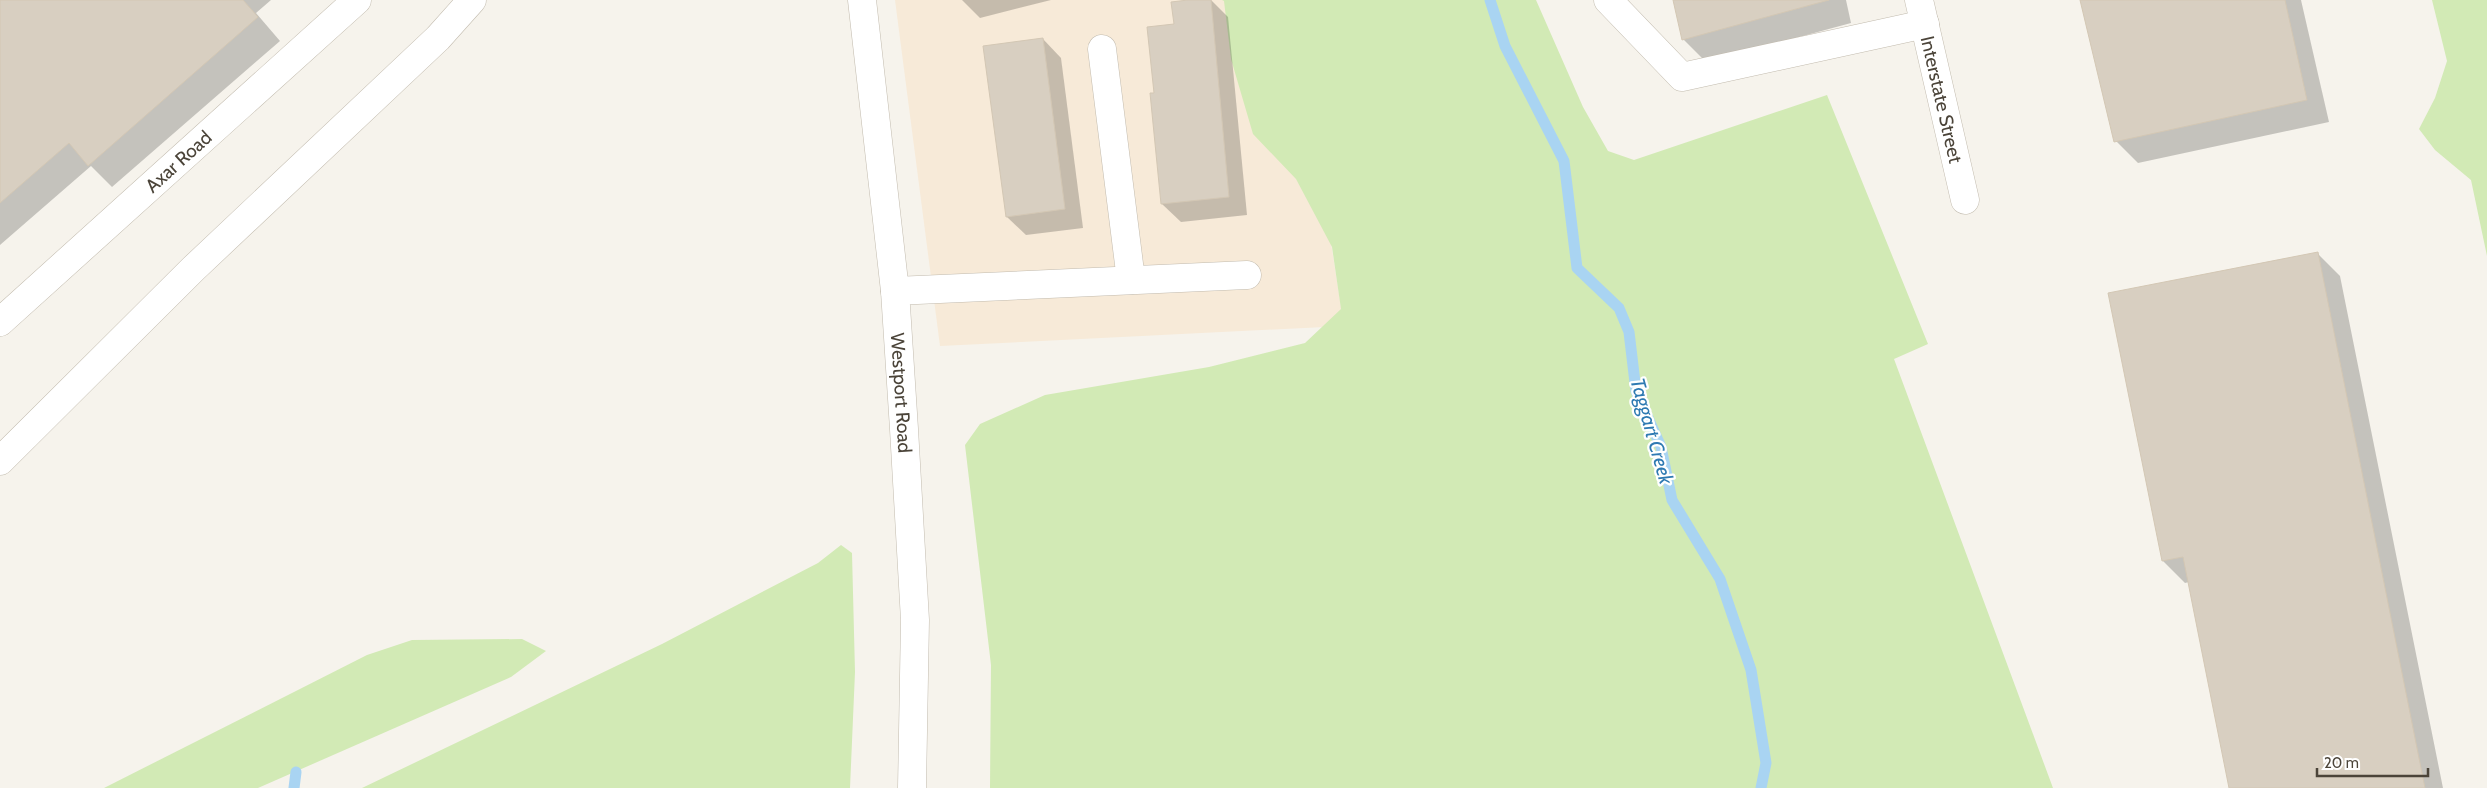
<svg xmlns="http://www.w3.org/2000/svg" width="2487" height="788" font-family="Cabin,sans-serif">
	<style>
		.commercial { fill: #f7ead8 }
		.green { fill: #d2eab5 }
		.shadow { fill: #0003 }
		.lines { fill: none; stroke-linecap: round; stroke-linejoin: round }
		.stream { stroke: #a9d4f2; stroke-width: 11 }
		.building { fill: #d8cfc1; stroke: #d3c7b4 }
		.minor-casing { stroke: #c2bbae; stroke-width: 29 }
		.minor { stroke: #fff; stroke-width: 28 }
		.labels { text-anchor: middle; stroke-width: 4.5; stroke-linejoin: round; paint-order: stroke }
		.street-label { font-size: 19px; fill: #4b4439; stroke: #fff }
		.water-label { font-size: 20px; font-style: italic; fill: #2e7ab2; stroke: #fff }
	</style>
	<rect width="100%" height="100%" fill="#f6f3ec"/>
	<path class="commercial" d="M895 0H1293L1344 326 940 346Z"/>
	<g class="green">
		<path d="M1222 0H1536L1583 107 1608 151 1634 160 1827 95 1928 344 1894 359 2053 788H990L991 665 965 445 980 424 1045 395 1209 367 1305 343 1341 309 1332 247 1296 179 1253 134 1231 59 1224 1Z"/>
		<path d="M2432 0H2487V256L2471 180 2435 150 2419 129 2435 98 2447 61Z"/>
		<path d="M841 545 852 553 855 672 850 788H362L662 644 818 563Z"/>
		<path d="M522 639 546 651 511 677 258 788H104L367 655 412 640Z"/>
	</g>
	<g class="shadow">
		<path d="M0 0H271L256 13 280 41 112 187 91 166 0 245Z"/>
		<path d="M962 0H1051L980 18Z"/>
		<path d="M1201 0H1211L1228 17 1247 215 1181 222 1162 204 1155 94 1175 25Z"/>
		<path d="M1674 0H1846L1851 23 1706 62 1684 40Z"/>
		<path d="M2081 0H2301L2329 122 2138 163 2116 141Z"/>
		<path d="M1043 39 1061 58 1083 228 1026 235 1007 217 985 47Z"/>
		<path d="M2318 254 2340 276 2443 788H2231L2189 582 2185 583 2163 561Z"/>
	</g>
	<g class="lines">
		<g class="stream">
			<path d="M1490 0 1505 46 1564 161 1577 268 1619 308 1629 332 1636 391 1661 447 1672 500 1720 579 1751 670 1766 763 1761 788"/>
			<path d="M294 788 296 772"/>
		</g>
	</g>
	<g class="building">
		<path d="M0 0H243L258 17 88 166 69 143 0 203Z"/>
		<path d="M1188 0H1211L1229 197 1161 204 1150 93H1154L1147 27 1174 24 1171 2Z"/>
		<path d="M1673 0H1829L1682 40Z"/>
		<path d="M2080 0H2285L2307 100 2114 142Z"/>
		<path d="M1043 38 1065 209 1006 217 983 46Z"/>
		<path d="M2318 252 2425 788H2229L2183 557 2162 561 2108 293Z"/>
	</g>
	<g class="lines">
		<defs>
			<g id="minor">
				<path id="s1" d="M862 0 895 291 904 429 915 620 912 788"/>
				<path d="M1608 0 1682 77 1925 24"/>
				<path id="s2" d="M1919 0 1965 200"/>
				<path d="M1102 49 1131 280"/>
				<path d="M895 291 1247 275"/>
				<path id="s3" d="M0 322 357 0"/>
				<path d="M0 461 193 269 438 38 472 0"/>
			</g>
		</defs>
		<use href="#minor" class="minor-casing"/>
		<use href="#minor" class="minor"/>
	</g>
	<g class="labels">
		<g class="street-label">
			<text dy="7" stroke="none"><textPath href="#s2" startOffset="102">Interstate Street</textPath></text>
			<text dy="7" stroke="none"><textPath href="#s3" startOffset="240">Axar Road</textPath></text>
			<text dy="7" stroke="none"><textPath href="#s1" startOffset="395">Westport Road</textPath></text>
		</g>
		<g class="water-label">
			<text transform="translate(1652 431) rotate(74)" y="7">Taggart Creek</text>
		</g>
	</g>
	<path d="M2317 768v8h111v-8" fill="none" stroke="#4b4439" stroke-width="2.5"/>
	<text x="2324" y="768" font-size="15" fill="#4b4439" stroke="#ffffff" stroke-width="4" paint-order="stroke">20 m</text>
</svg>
